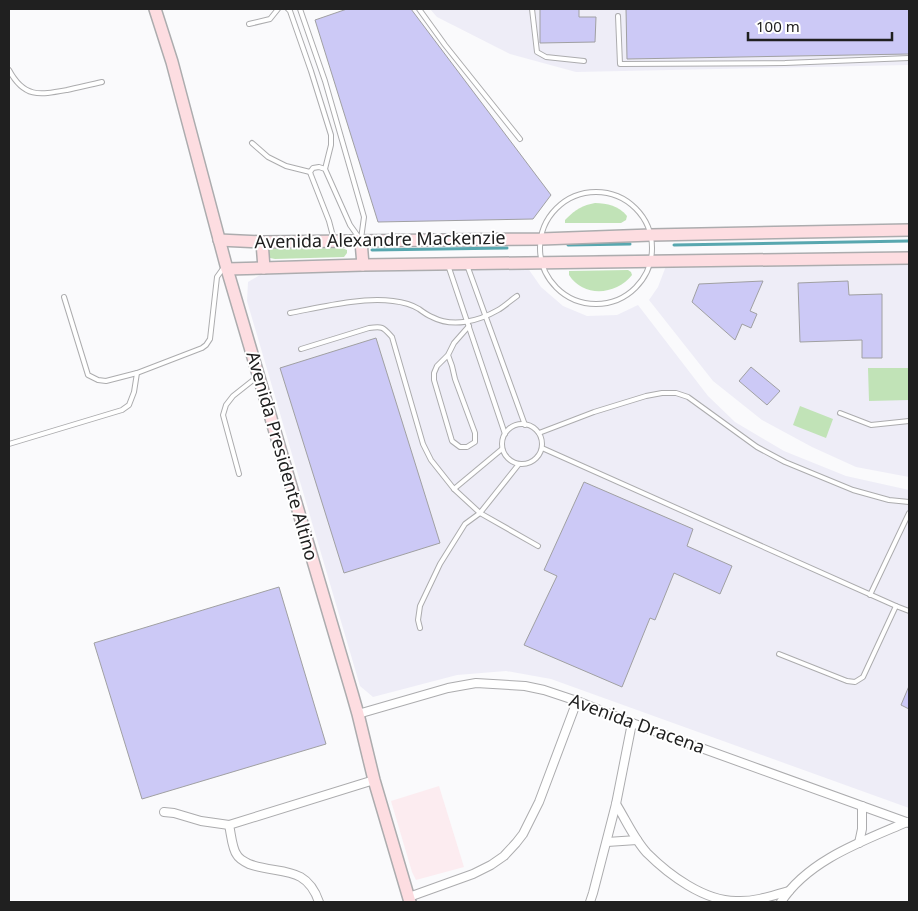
<svg xmlns="http://www.w3.org/2000/svg" width="918" height="911" font-family="'Noto Sans',sans-serif">
	<style>
		.commercial { fill: #fcecf0 }
		.built { fill: #eeedf7 }
		.green { fill: #c1e3b7 }
		.lines { fill: none; stroke-linecap: round; stroke-linejoin: round }
		.stream { stroke: #58a7af; stroke-width: 3 }
		.building { fill: #ccc9f6; stroke: #a0a0a2 }
		.lane-casing { stroke: #acacae; stroke-width: 6 }
		.street-casing { stroke: #acacae; stroke-width: 10 }
		.secondary-casing { stroke: #acacae; stroke-width: 14 }
		.lane { stroke: #fff; stroke-width: 4 }
		.street { stroke: #fff; stroke-width: 8 }
		.secondary { stroke: #fddde1; stroke-width: 11 }
		.labels { text-anchor: middle; stroke-width: 4; stroke-linejoin: round; paint-order: stroke }
		.street-label { font-size: 18px; fill: #202020; stroke: #fff }
	</style>
	<rect width="100%" height="100%" fill="#fafafc"/>
	<path class="commercial" d="M439 786 464 867 416 880 412 872 391 801Z"/>
	<g class="built">
		<path d="M430 9H909V65L576 72 510 54 437 17Z"/>
		<path d="M909 262V477L856 467 812 447 762 420 713 381 649 300 658 287 666 266Z"/>
		<path d="M527 267 541 287 563 306 587 316 617 315 638 305 708 396 735 422 784 451 846 476 909 490V808L551 679 506 671 457 675 373 697 360 686 247 301 248 282 265 272Z"/>
	</g>
	<g class="green">
		<path d="M595 203C607 203 619 206 627 216L626 220 621 223H565V220L567 218C575 210 583 205 595 203Z"/>
		<path d="M342 248 347 250V253L344 257 275 259 270 258 265 253 268 249Z"/>
		<path d="M628 270 631 272 632 275C616 295 584 298 569 275V271Z"/>
		<path d="M868 368H909V400L869 401Z"/>
		<path d="M800 406 833 419 826 438 793 425Z"/>
	</g>
	<g class="lines">
		<g class="stream">
			<path d="M568 245 630 244"/>
			<path d="M674 245 909 241"/>
			<path d="M372 250 507 248"/>
		</g>
	</g>
	<g class="building">
		<path d="M347 9H411L551 195 533 219 378 222 315 20Z"/>
		<path d="M540 9H579V17H596L595 42 540 43Z"/>
		<path d="M626 9H909V54L627 59Z"/>
		<path d="M763 281 750 311 757 314 751 328 742 324 735 340 692 302 699 284Z"/>
		<path d="M848 281 849 295 882 294V358H862V340L800 342 798 283Z"/>
		<path d="M376 338 440 543 344 573 280 368Z"/>
		<path d="M751 367 780 391 767 405 739 381Z"/>
		<path d="M584 482 693 529 687 546 732 566 720 594 674 573 655 620 650 618 622 687 524 645 557 576 544 570Z"/>
		<path d="M279 587 326 744 142 799 94 643Z"/>
		<path d="M909 686V709L901 705Z"/>
	</g>
	<g class="lines">
		<defs>
			<g id="lane">
				<path d="M288 9 290 11 311 71 331 135V145L325 169"/>
				<path d="M300 9 325 81 364 217 361 239"/>
				<path d="M419 9 445 45 520 139"/>
				<path d="M532 9 537 52 546 57 584 61"/>
				<path d="M618 16 620 64 785 63 909 58"/>
				<path d="M249 24 270 19 278 9"/>
				<path d="M9 70C24 98 39 95 67 90 79 87 90 85 102 82"/>
				<path d="M252 143 268 157 286 166 310 172"/>
				<circle cx="596" cy="248" r="56"/>
				<path d="M334 240 329 221 311 175 310 172 313 168 319 167 325 169 350 225 360 239"/>
				<path d="M448 265 505 434"/>
				<path d="M467 265 525 425"/>
				<path d="M64 297 88 375 98 380 106 381 137 373 202 348 206 345 210 339 217 277 222 270 225 269"/>
				<path d="M290 313C322 307 361 297 393 301 402 302 411 304 419 309 423 312 427 315 432 317 453 328 479 321 498 310 505 306 511 300 517 296"/>
				<path d="M301 349 369 328C383 326 383 327 392 337L423 444 431 460 454 489 480 513 538 546"/>
				<path d="M448 355 452 366 455 379 475 433V442L467 447H460L452 441 434 380V373L437 366 448 355 454 343 469 326"/>
				<path d="M840 413 871 425 909 421"/>
				<circle cx="522" cy="444" r="20"/>
				<path d="M539 433 594 412 646 396 662 393H676L688 397 757 447 785 462 853 490 889 500 909 502"/>
				<path d="M9 444 122 410 129 405 134 392 137 373"/>
				<path d="M542 448 896 606"/>
				<path d="M239 474 223 415 226 405 233 396 257 377"/>
				<path d="M454 489 502 449"/>
				<path d="M870 595 909 513"/>
				<path d="M420 628 418 620 420 606 440 564 465 524 480 513 519 464"/>
				<path d="M779 654 847 681 855 682 863 677 896 606 909 611"/>
			</g>
			<g id="street">
				<path d="M358 714 448 688 476 683 525 686 544 690 577 701 632 723 909 823"/>
				<path d="M616 804C626 820 634 839 647 853 669 875 704 901 736 901 754 902 772 896 789 891"/>
				<path d="M164 812 174 813 201 821 229 825"/>
				<path d="M607 842 637 840"/>
				<path d="M859 843 862 829V806"/>
				<path d="M409 897 473 874 491 865 504 856 516 843 523 834 539 802 577 701"/>
				<path d="M319 902C306 864 279 875 249 864 245 862 239 859 237 855 232 849 231 833 229 825L374 780"/>
				<path d="M590 902 593 893 616 804 632 723"/>
				<path d="M781 902C808 860 863 841 907 822"/>
			</g>
			<g id="secondary">
				<path d="M155 9 172 62 227 269 352 693 358 714 374 780 410 902"/>
				<path d="M219 240 262 242 541 239 651 235 909 230"/>
				<path d="M361 241 363 265"/>
				<path d="M262 242 264 268"/>
				<path d="M227 269 363 265 909 258"/>
			</g>
		</defs>
		<use href="#lane" class="lane-casing"/>
		<use href="#street" class="street-casing"/>
		<use href="#secondary" class="secondary-casing"/>
		<use href="#lane" class="lane"/>
		<use href="#street" class="street"/>
		<use href="#secondary" class="secondary"/>
	</g>
	<g class="labels">
		<g class="street-label">
			<text transform="translate(380 240) rotate(-1)" y="6">Avenida Alexandre Mackenzie</text>
			<text transform="translate(282 456) rotate(74)" y="6">Avenida Presidente Altino</text>
			<text transform="translate(637 724) rotate(20)" y="6">Avenida Dracena</text>
		</g>
	</g>
	<rect width="918" height="911" fill="none" stroke="#202020" stroke-width="20"/>
	<path d="M748 32v8h144v-8" fill="none" stroke="#202020" stroke-width="2.5"/>
	<text x="756" y="32" font-size="15" fill="#202020" stroke="#ffffff" stroke-width="4" paint-order="stroke">100 m</text>
</svg>
